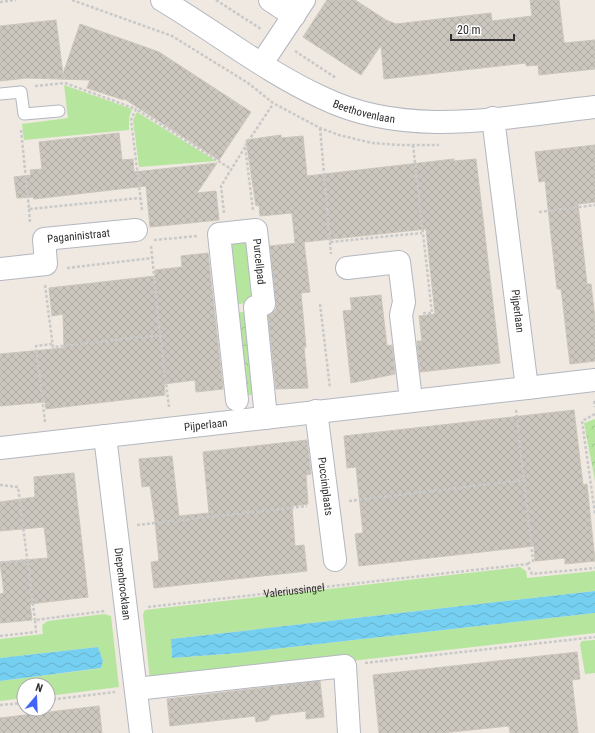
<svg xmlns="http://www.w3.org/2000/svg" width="595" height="733" font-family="'Roboto Condensed',sans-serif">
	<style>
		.green { fill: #b6e59e }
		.forest { fill: url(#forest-crowns) }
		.water { fill: url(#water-waves) }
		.building { fill: url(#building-cross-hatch); stroke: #cbc5ba }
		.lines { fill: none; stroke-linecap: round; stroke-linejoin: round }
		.lane-casing { stroke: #b4b7c1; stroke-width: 13 }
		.street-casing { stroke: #b4b7c1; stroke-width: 24 }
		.secondary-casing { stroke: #b4b7c1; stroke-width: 24 }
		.path { stroke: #c9c9c9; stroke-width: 2.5; stroke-dasharray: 3 2; stroke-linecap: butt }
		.lane { stroke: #fff; stroke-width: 11 }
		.street { stroke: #fff; stroke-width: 22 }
		.secondary { stroke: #fff; stroke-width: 22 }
		.labels { text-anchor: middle; stroke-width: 3.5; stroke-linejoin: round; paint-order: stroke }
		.street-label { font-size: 11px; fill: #2e2e2e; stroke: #fff }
	</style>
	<defs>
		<pattern id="forest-crowns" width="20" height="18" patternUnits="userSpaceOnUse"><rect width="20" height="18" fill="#b6e59e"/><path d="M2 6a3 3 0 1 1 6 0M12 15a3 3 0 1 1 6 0" fill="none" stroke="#9dc588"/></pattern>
		<pattern id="water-waves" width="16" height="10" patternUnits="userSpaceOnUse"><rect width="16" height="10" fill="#75cff0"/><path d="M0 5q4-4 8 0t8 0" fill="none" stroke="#66b2ce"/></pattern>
		<pattern id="building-cross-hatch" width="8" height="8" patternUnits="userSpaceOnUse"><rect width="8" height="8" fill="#cbc7bf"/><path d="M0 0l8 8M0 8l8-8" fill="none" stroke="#afaba4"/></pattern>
	</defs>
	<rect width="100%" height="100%" fill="#efe9e1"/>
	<g class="green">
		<path d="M64 85 132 109 129 118V130L24 140 22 124 68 118Z"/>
		<path d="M137 112 216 161 139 167 133 120Z"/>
		<path d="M250 233 256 302 231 305 223 238Z"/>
		<path d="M520 567 526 571 527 578 595 571V591L171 639 172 658 239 653 595 613V633L325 664 150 680 143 614 145 610Z"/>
		<path d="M104 614 111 616 119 687 48 696V685H24V698L0 701V681L95 669 101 668 103 661 98 647 0 658V639L43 634 42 625 48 621Z"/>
		<path d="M595 640V673L585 674 580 644 582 641Z"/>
	</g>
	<g class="forest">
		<path d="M248 311 256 394 243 396 231 314Z"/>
		<path d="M595 419V481L584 423Z"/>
	</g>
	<g class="water">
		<path d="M595 591V613L239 653 172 658 171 639Z"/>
		<path d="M98 647 103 661 101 668 0 681V658Z"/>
	</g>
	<g class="building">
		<path d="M327 0H355L386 20 396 24 491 13 492 21 532 16 530 0H559L564 43 595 40V69L539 75 538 65 526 66V63L384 79 381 45 361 75 303 37Z"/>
		<path d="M56 20 63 74 80 24 159 52 251 112 219 160 123 98 124 100 87 88 90 80 27 78 0 81V26Z"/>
		<path d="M119 133 122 160 133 159 134 172 217 163 197 193 216 191 219 220 150 227 146 186 34 199 33 197 17 198 14 177 31 175 30 170 42 169 39 142Z"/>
		<path d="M281 135V138L303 136 307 176 454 159V161L476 159 500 363 420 372 417 341H422L419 316 435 314 426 229 304 242 310 292 301 293 306 347H304L308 388 276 389 268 316 276 309V303L270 246 297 243H295L292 213 260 216 259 205 256 206 246 140Z"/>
		<path d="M595 145V202L578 204 587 284H591L595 319V361L570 364 561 289H557L545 181 539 182 535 152Z"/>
		<path d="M208 253 223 389 196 392 195 380 164 384 165 395 46 409 45 402 0 406V354L64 348 63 314 52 316 49 288 155 276V270L182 267 181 256Z"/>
		<path d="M381 295 387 346 392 345 395 374 351 383 343 311 352 310 350 298Z"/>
		<path d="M574 410 583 485 587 484 595 561 565 564V558L535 561 534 546 359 566 355 534 363 533 356 467 347 468 344 436Z"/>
		<path d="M307 440 311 474 306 475 308 504 292 506 295 546 304 545 307 571 154 588 151 562 159 561 155 521 150 486 142 487 139 459 172 456 179 516 209 513 203 452Z"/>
		<path d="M74 473 88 597 30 604 32 620 0 623V594L4 593 0 562 48 558 44 527 0 531V502L35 497 34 477Z"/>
		<path d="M577 652 580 679 572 680 578 733H510L509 726 442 733H379L373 675Z"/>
		<path d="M320 681 324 717 306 719V711L271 715 268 720 256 722 255 716 170 726 167 699Z"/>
		<path d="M99 706 102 733H0V718Z"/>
	</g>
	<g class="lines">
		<defs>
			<path id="lane" d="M0 94 21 92 24 114 59 111"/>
			<g id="street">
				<path d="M270 0 294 16"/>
				<path d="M262 63 304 0"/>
				<path d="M347 268 399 262 404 302 401 315 411 400"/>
				<path id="s2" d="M0 269 46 264 44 239 136 230"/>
				<path d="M527 388 595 380"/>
				<path id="s3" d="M237 400 219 234 256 230 264 304 255 307 266 418"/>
				<path id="s4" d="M316 411 335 560"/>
				<path id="s5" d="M105 436 141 733"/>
				<path id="s6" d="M0 448 527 388 493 118"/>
				<path d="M136 689 345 666 349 733"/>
			</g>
			<g id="secondary">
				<path id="s7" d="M162 0C216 32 266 72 323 98 408 139 505 117 595 107"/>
			</g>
		</defs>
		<use href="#lane" class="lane-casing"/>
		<use href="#street" class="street-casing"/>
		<use href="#secondary" class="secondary-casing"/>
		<g class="path">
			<path d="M72 0 172 36 248 83 273 103 320 128 339 135 372 143 400 145H439"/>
			<path d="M216 0 261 29"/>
			<path d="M0 2 16 0"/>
			<path d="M295 51 336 78"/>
			<path d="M35 86 65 83 136 109"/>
			<path d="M320 128 330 242 422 233"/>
			<path d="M21 130 29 209 140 198"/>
			<path d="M413 145 432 313H423"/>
			<path d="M29 209 30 223"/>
			<path d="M142 210 131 120 136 109 231 169"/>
			<path d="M253 210 245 146 273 104"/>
			<path d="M539 212 595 205"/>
			<path d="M224 213 221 186 245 147"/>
			<path d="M154 240 198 236"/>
			<path d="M330 242 331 254"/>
			<path d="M151 246 160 335"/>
			<path d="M67 268 152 258"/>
			<path d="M45 285 53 347 160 335 169 407"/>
			<path d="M320 304 330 388"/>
			<path d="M594 401 595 407"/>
			<path d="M516 410 533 561 527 564"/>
			<path d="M595 414 582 421 595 514"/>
			<path d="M45 422 36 346 52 344"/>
			<path d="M0 485 18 487 35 620"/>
			<path d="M349 501 524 480"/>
			<path d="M137 525 307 506"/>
			<path d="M0 563 27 560"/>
			<path id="s1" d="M148 607 527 564 532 574 595 568"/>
			<path d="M0 636 36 632 35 620 105 611"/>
			<path d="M365 663 595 637"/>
			<path d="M48 700 115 692"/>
			<path d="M0 705 24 703"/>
		</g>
		<use href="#lane" class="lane"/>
		<use href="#street" class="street"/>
		<use href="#secondary" class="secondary"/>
	</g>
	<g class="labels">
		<g class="street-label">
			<text dy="4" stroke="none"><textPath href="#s7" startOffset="232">Beethovenlaan</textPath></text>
			<text dy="4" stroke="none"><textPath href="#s2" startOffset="106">Paganinistraat</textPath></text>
			<text dy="4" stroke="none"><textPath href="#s3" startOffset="236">Purcellpad</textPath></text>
			<text transform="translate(518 311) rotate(83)" y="4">Pijperlaan</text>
			<text dy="4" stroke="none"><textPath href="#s6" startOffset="207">Pijperlaan</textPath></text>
			<text dy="4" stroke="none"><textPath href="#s4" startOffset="76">Pucciniplaats</textPath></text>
			<text dy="4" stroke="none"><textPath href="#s5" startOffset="149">Diepenbrocklaan</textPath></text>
			<text dy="4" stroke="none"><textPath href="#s1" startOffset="147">Valeriussingel</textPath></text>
		</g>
	</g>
	<g transform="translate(36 697) rotate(19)"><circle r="19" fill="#ffffff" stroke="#ababab"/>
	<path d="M0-3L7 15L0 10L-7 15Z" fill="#4264fb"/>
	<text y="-6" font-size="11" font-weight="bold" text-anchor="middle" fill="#2e2e2e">N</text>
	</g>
	<path d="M451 34v6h63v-6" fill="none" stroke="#2e2e2e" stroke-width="2"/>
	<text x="457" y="34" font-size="12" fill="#2e2e2e" stroke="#ffffff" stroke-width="3" paint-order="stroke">20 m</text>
</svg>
